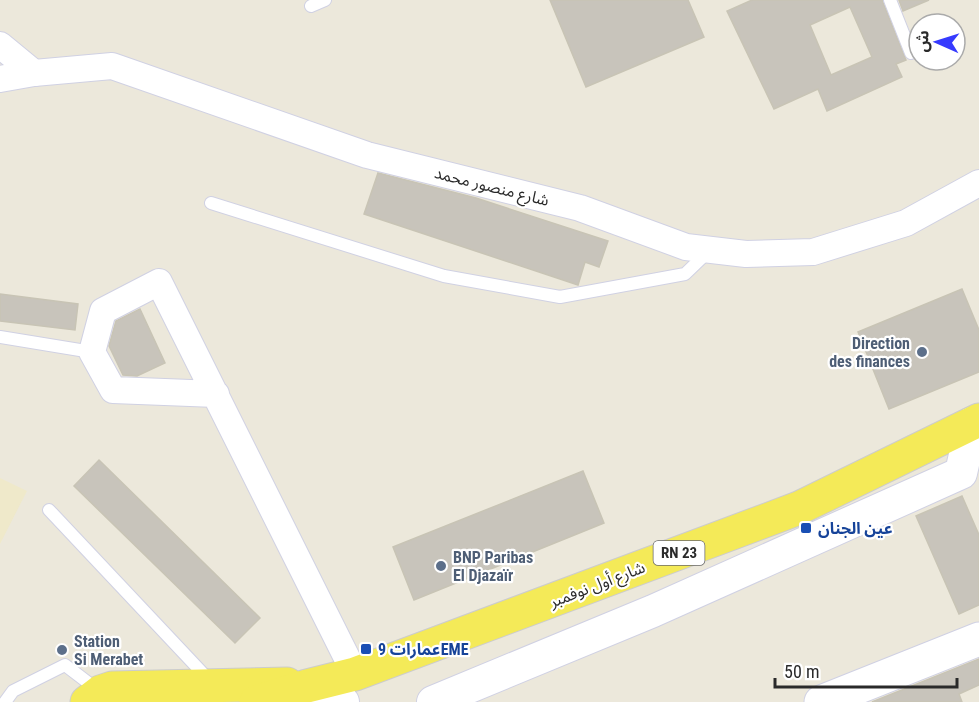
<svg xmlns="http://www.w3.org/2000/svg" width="979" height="702" font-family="'Roboto Condensed','Noto Sans Arabic',sans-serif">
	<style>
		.education { fill: #efe9ca }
		.building { fill: #c8c4bb; stroke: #c8c4b5; stroke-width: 1.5; fill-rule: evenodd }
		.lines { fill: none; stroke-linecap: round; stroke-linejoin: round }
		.service-casing { stroke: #d0d1e3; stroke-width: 14 }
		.minor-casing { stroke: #d0d1e3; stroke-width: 28 }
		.tertiary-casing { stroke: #d0d1e3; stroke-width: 34 }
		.secondary-casing { stroke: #d0d1e3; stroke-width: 35 }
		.primary-casing { stroke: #ccc; stroke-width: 35 }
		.service { stroke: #fff; stroke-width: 12 }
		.minor { stroke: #fff; stroke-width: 26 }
		.tertiary { stroke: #fff; stroke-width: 32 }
		.secondary { stroke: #fff; stroke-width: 33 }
		.primary { stroke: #f4ea58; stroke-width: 33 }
		.service-dot { fill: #5c6f8a; stroke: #fff; stroke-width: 2 }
		.transit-dot { fill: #1a4fb4; stroke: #fff; stroke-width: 2 }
		.labels { text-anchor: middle; stroke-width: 4.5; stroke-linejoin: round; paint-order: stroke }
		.shield { fill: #fff; stroke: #6a6a6a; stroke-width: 1.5 }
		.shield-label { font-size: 15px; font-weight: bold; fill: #2a2a2a }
		.street-label { font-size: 16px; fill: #2a2a2a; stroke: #fff }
		.service-label { font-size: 16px; font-weight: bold; fill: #4e5e75; stroke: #fff; text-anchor: start }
		.transit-label { font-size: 16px; font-weight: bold; fill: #164399; stroke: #fff; text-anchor: start }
	</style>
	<rect width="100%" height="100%" fill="#ece8db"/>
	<path class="education" d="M0 478 27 491 0 544Z"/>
	<g class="building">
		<path d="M550 0H688L704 37 586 87Z"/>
		<path d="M752 0H882L906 60 896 64 902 77 827 111 818 89 774 109 727 11ZM850 7 872 57 831 75 810 25Z"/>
		<path d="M899 0H929L903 11Z"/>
		<path d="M378 173 476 198 608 241 599 267 585 262 578 285 364 214Z"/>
		<path d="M962 289 979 330V372L889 409 858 332Z"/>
		<path d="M0 294 78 304 75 330 0 321Z"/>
		<path d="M140 309 165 363 137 376 123 375 109 346 116 321Z"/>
		<path d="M99 460 260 618 235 643 74 486Z"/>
		<path d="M583 471 604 523 414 600 393 547Z"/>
		<path d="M962 496 979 535V605L959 614 916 516Z"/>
		<path d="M979 659V685L959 694 962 702H872Z"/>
	</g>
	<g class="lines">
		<defs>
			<g id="service">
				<path d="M890 0 911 53"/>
				<path d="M311 6 325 0"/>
				<path d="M211 203 444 276 560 297 685 274 710 250"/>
				<path d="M0 337 92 352"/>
				<path d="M49 510 210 681"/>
				<path d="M5 702 13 691 65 665 99 691"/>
			</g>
			<g id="minor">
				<path d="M0 45 34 73"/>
				<path d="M0 79 34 73 112 66 367 155 580 208 686 247 746 254 813 252 906 223 979 183"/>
				<path d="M216 394 113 390 92 352 103 311 159 282 355 674"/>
			</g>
			<g id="tertiary">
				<path d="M307 686 343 702"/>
				<path d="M433 702 653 611 961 473 972 423"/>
			</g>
			<path id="secondary" d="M821 702 979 639"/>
			<g id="primary">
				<path d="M87 702 100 692 112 688 287 684"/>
				<path d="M256 702 307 686 355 674 799 508 979 420"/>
			</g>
		</defs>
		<use href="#service" class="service-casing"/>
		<use href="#minor" class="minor-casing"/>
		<use href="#tertiary" class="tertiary-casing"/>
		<use href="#secondary" class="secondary-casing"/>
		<use href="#primary" class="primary-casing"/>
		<use href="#service" class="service"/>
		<use href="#minor" class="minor"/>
		<use href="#tertiary" class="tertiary"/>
		<use href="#secondary" class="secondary"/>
		<use href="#primary" class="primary"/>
	</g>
	<g class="service-dot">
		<circle cx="922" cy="352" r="6"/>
		<circle cx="441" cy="566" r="6"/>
		<circle cx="62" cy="650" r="6"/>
	</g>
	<g class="transit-dot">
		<rect x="800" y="522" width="12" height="12" rx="3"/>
		<rect x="360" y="643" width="12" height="12" rx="3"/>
	</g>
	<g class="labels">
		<rect class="shield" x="653.5" y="541" width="51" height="24" rx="4.5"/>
		<g class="shield-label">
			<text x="679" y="558">RN 23</text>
		</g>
		<g class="street-label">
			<text transform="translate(492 186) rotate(14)" y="6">شارع منصور محمد</text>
			<text transform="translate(597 584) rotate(-21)" y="6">شارع أول نوفمبر</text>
		</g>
		<g class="service-label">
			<text x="910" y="349" text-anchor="end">Direction<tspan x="910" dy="18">des finances</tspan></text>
			<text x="453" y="563">BNP Paribas<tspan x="453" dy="18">El Djazaïr</tspan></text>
			<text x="74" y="647">Station<tspan x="74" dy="18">Si Merabet</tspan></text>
		</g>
		<g class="transit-label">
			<text x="818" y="534">عين الجنان</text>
			<text x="378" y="655">عمارات 9EME</text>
		</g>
	</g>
	<g transform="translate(937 42) rotate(273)"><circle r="28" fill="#ffffff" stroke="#aaaaaa" stroke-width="1.5"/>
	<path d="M0-4.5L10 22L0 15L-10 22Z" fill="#363afe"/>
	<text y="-9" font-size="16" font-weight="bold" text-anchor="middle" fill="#2a2a2a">ش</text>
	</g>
	<path d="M775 678v9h182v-9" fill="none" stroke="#2a2a2a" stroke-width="3"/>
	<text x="784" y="678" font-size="18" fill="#2a2a2a" stroke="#ffffff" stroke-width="4.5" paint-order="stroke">50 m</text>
</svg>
